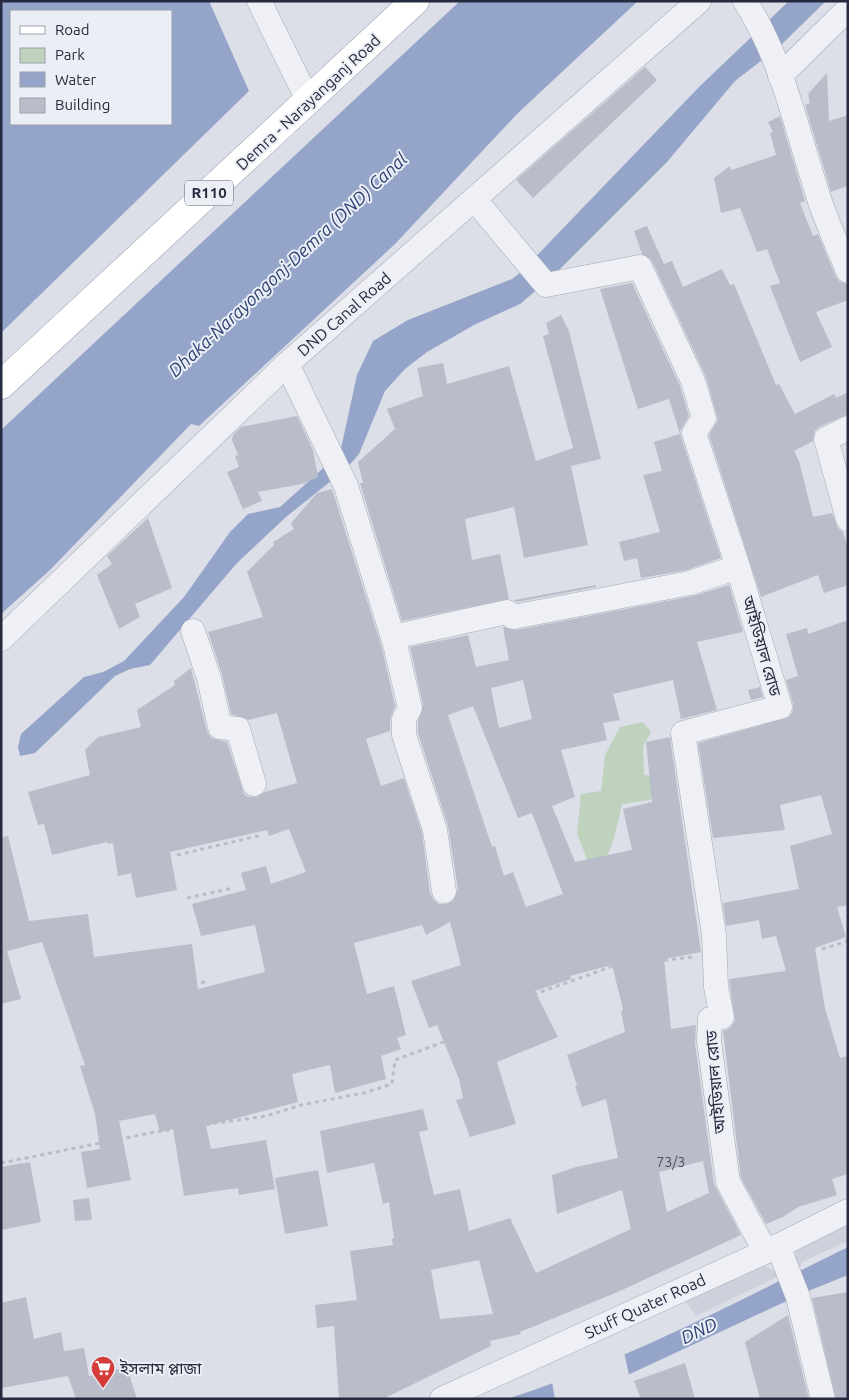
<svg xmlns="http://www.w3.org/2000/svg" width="849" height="1400" font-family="Ubuntu,'Noto Sans Bengali',sans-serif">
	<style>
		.built { fill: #ced1dc }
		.green { fill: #bed2bd }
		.water { fill: #95a5ca; fill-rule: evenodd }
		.pier { fill: #dcdfe7 }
		.building { fill: #b9bdca; fill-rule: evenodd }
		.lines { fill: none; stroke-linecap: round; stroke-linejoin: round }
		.minor-casing { stroke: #a5a9b4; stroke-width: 25 }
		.major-casing { stroke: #9ba0b3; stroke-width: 29 }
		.path { stroke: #babdc5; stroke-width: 3; stroke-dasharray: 4 4; stroke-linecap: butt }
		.minor { stroke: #eff0f5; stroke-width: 24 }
		.major { stroke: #fff; stroke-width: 28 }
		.labels { text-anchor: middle; stroke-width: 4; stroke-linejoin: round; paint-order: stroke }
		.number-label { font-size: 14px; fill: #4a4f61 }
		.shield { fill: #ebeef5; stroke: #606575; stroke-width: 1 }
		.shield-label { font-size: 15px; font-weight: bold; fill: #252a3e }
		.street-label { font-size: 16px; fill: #252a3e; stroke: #ebeef5 }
		.poi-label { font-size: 16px; fill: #252a3e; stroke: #ebeef5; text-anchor: start }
		.water-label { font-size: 18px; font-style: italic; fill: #2d4174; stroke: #ebeef5 }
	</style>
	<rect width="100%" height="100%" fill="#dcdfe7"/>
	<g class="built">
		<path d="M848 1219V1241L802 1262 800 1268 796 1269 793 1263 798 1244Z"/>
		<path d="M760 1263 781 1275 696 1316 685 1301Z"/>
	</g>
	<path class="green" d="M643 722 651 732 643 747 644 775 660 777 664 790 650 800 622 804 615 835 603 868 588 862 577 833 581 794 601 791 605 755 620 727Z"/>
	<g class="water">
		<path d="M1 1H209L249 91 1 333ZM171 11V124H11V11Z"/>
		<path d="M460 1H638L518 113 395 244 199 426 191 424 50 570 1 614V430Z"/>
		<path d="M789 1H826L780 46 735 81 667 162 553 276 520 304 474 325 427 352 405 369 385 391 359 454 346 469 286 517 237 563 150 665 130 669 115 676 35 753 20 756 18 747 21 734 84 677 103 672 124 661 184 597 230 532 248 514 280 507 340 453 357 375 373 341 408 320 512 279 520 273 700 86Z"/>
		<path d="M848 1247V1275L806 1292 630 1374 566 1399H506C622 1363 738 1301 848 1247Z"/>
	</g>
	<path class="pier" d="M624 1352 629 1375 569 1399H555L552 1382Z"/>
	<g class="building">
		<path d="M645 67 657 80 533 198 516 180Z"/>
		<path d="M827 73 829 121 848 115V186L831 192 805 105 810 103 808 94Z"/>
		<path d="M780 116 805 201 800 203 813 236 818 234 836 277 840 282 848 284V300L816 312 832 347 800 362 770 286 780 283 767 249 757 252 740 208 721 213 714 178 730 166 731 170 776 155 770 133 773 132 768 122Z"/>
		<path d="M647 226 664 264 672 261 683 287 722 269 730 285 734 284 776 385 779 384 795 414 834 394 836 398 848 392V414L819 427 815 431 813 441 794 451 799 461 813 517 832 513 838 528 843 532 848 548V585L824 593 818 575 761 597 709 435 718 420 706 377 652 261 642 254 634 231Z"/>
		<path d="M632 283 680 386 689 416 680 431 681 437 721 558 687 570 641 578 637 558 624 561 619 542 660 532 643 475 662 471 654 442 680 434 669 399 638 409 600 289Z"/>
		<path d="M561 315 569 331 601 459 571 466 588 545 524 558 514 507 465 519 472 560 500 554 509 599 402 621 360 483H363L358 462 395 429 387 409 423 396 417 368 443 363 447 384 509 366 536 461 573 448 543 336 549 334 546 323Z"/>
		<path d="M297 416 313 450 318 477 302 484 258 492 262 501 243 509 227 472 239 467 235 456 238 455 232 440 233 435 241 427Z"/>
		<path d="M332 489 382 648 395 706 390 719V731L366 739 381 786 404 778 422 833 430 893 434 900 439 904H446L453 901 458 889 448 826 418 733V722L423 705 410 647 468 635 476 667 509 660 503 627 516 630 693 596 729 585 743 632 697 642 717 710 681 719 673 680 613 694 620 720 603 723 607 740 561 750 575 797 552 806 575 862 632 850 623 809 652 802 646 742 670 737 701 952 664 959 671 1029 696 1025 695 1043 714 1184 741 1235 620 1291 520 1332 521 1334 490 1341 491 1346 383 1399H339L334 1326 317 1328 315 1305 357 1300 350 1251 393 1245 392 1239 394 1238 389 1202 383 1204 374 1163 327 1173 320 1131 423 1109 428 1130 419 1132 434 1195 460 1189 469 1231 510 1218 536 1273 631 1229 622 1190 557 1214 552 1175 576 1167 618 1158 606 1099 582 1107 575 1086 577 1085 567 1055 625 1032 621 1012 623 1009 612 965 570 976 571 979 535 991 558 1037 497 1062 516 1124 470 1137 456 1100 463 1098 459 1079 437 1025 429 1028 411 981 461 965 450 922 426 935 422 925 354 943 367 994 394 986 406 1035 397 1038 401 1049 381 1056 386 1079 335 1093 330 1065 292 1074 298 1102 206 1126 211 1149 266 1140 275 1189 239 1195 238 1188 184 1196 173 1129 160 1132 155 1114 119 1121 131 1180 87 1188 81 1152 100 1149 95 1114 80 1066 85 1065 42 942 7 951 21 999 1 1004V837L8 836 29 921 88 914 94 957 192 944 198 989 265 972 255 925 201 936 192 904 246 890 241 873 266 866 271 884 306 872 289 829 269 836 267 830 170 852 177 890 136 898 131 873 118 876 113 843 108 844 107 842 52 855 44 824 38 825 28 792 90 775 85 750 98 737 141 727 137 710 175 685 174 681 191 668 207 731 211 738 227 742 244 794 248 797H257L265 792 297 783 277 713 248 720 231 714 222 674 208 632 263 617 247 572 274 545 273 542 294 529 291 523 317 493ZM523 680 532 719 499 728 491 688ZM473 706 518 818 532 813 563 894 526 907 513 872 504 876 495 846 492 847 448 715ZM703 1161 709 1193 667 1212 659 1172ZM479 1260 493 1314 440 1319 431 1270Z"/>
		<path d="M148 518 172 588 135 604 140 617 119 629 97 575 112 564 107 556Z"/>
		<path d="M596 585V587L517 602 514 600Z"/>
		<path d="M848 620V905L837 907 846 937 815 948 825 1008 840 1058 848 1056V1174L832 1179 837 1195 798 1207 783 1217 766 1224 741 1178 723 1031 730 1028 735 1021 729 979 786 971 776 936 762 939 759 920 726 926 723 903 799 889 790 846 832 834 821 795 780 805 785 830 713 838 698 743 789 717 793 711V704L786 680 798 676 786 634 807 628 808 634Z"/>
		<path d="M760 687 763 697 751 700 748 690Z"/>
		<path d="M30 1162 41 1222 1 1230V1167Z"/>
		<path d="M318 1170 328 1226 285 1234 275 1178Z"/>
		<path d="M89 1198 92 1220 75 1221 73 1200Z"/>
		<path d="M848 1292V1399H836L812 1298Z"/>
		<path d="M26 1297 34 1339 61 1332 64 1351 84 1348 89 1376 127 1367 137 1399H76L68 1376 1 1388V1303Z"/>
		<path d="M788 1315 809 1399H760L745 1342Z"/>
		<path d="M685 1363 695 1399H641L634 1381Z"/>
	</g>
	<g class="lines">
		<defs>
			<g id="minor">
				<path d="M259 1 309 102"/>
				<path d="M745 1C781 57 796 126 816 189 824 217 837 244 848 271"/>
				<path d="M780 76 848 9"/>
				<path d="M474 199 546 285 640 267 693 381 704 418 694 433 738 567 780 707 683 733 714 935 716 987 722 1017 710 1019 709 1041 728 1182 765 1251"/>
				<path d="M287 364 346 486 395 644 410 708 404 719V735L435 830 444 891"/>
				<path d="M848 428 826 439 848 519"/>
				<path d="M193 631 209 678 220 727 238 729 254 784"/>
				<path d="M393 637 507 612 513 617 690 583 738 567"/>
				<path d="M1 639 287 364 699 1"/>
				<path d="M778 1246 798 1297 823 1399"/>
				<path d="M442 1399 778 1246 848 1211"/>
			</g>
			<path id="major" d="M1 385 415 1"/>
		</defs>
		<use href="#minor" class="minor-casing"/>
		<use href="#major" class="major-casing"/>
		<g class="path">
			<path d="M177 855 262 835"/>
			<path d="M187 898 233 888"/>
			<path d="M822 949 848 941"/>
			<path d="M114 996 204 982V978"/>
			<path d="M1 1163 155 1132 266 1116 301 1105 364 1093 392 1084 395 1060 449 1040 452 1024 613 966 692 957"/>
		</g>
		<use href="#minor" class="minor"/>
		<use href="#major" class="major"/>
	</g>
	<defs>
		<symbol id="supermarket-pin" viewBox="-11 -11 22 30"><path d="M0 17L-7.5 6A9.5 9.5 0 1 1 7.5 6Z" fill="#d53c39" stroke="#ebeef5"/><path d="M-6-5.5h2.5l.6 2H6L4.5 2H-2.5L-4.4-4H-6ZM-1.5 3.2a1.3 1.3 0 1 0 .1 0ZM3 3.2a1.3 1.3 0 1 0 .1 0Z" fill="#fff"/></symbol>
	</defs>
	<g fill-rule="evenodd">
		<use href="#supermarket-pin" x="89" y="1354" width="28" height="38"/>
	</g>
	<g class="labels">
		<g class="number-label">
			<text x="671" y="1167">73/3</text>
		</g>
		<rect class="shield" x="185" y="180.5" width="48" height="25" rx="4"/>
		<g class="shield-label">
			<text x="209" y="198">R110</text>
		</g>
		<g class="street-label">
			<text transform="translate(308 102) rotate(-43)" y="6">Demra - Narayanganj Road</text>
			<text transform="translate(344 314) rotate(-41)" y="6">DND Canal Road</text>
			<text transform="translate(762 646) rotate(74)" y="6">আইডিয়াল রোড</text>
			<text transform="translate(715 1082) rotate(-95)" y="6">আইডিয়াল রোড</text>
			<text transform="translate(645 1306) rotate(-25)" y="6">Stuff Quater Road</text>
		</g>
		<g class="poi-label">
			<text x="120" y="1374">ইসলাম প্লাজা</text>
		</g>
		<g class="water-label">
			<text transform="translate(288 265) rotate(-43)" y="6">Dhaka-Narayongonj-Demra (DND) Canal</text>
			<text transform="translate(699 1331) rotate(-25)" y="6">DND</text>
		</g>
	</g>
	<rect width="849" height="1400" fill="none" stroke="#252a3e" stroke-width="5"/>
	<rect x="10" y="10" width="162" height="115" fill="#ebeef5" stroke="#9ca0ac"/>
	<rect x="20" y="26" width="25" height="8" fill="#ffffff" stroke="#9ca0ac"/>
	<text x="55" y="35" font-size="15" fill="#252a3e">Road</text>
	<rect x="20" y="48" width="25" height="15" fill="#bed2bd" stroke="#9ca0ac"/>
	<text x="55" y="60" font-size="15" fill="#252a3e">Park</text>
	<rect x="20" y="72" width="25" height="15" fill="#95a5ca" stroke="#9ca0ac"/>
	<text x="55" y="85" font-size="15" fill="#252a3e">Water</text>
	<rect x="20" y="98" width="25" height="15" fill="#b9bdca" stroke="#9ca0ac"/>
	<text x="55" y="110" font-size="15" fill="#252a3e">Building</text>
</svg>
